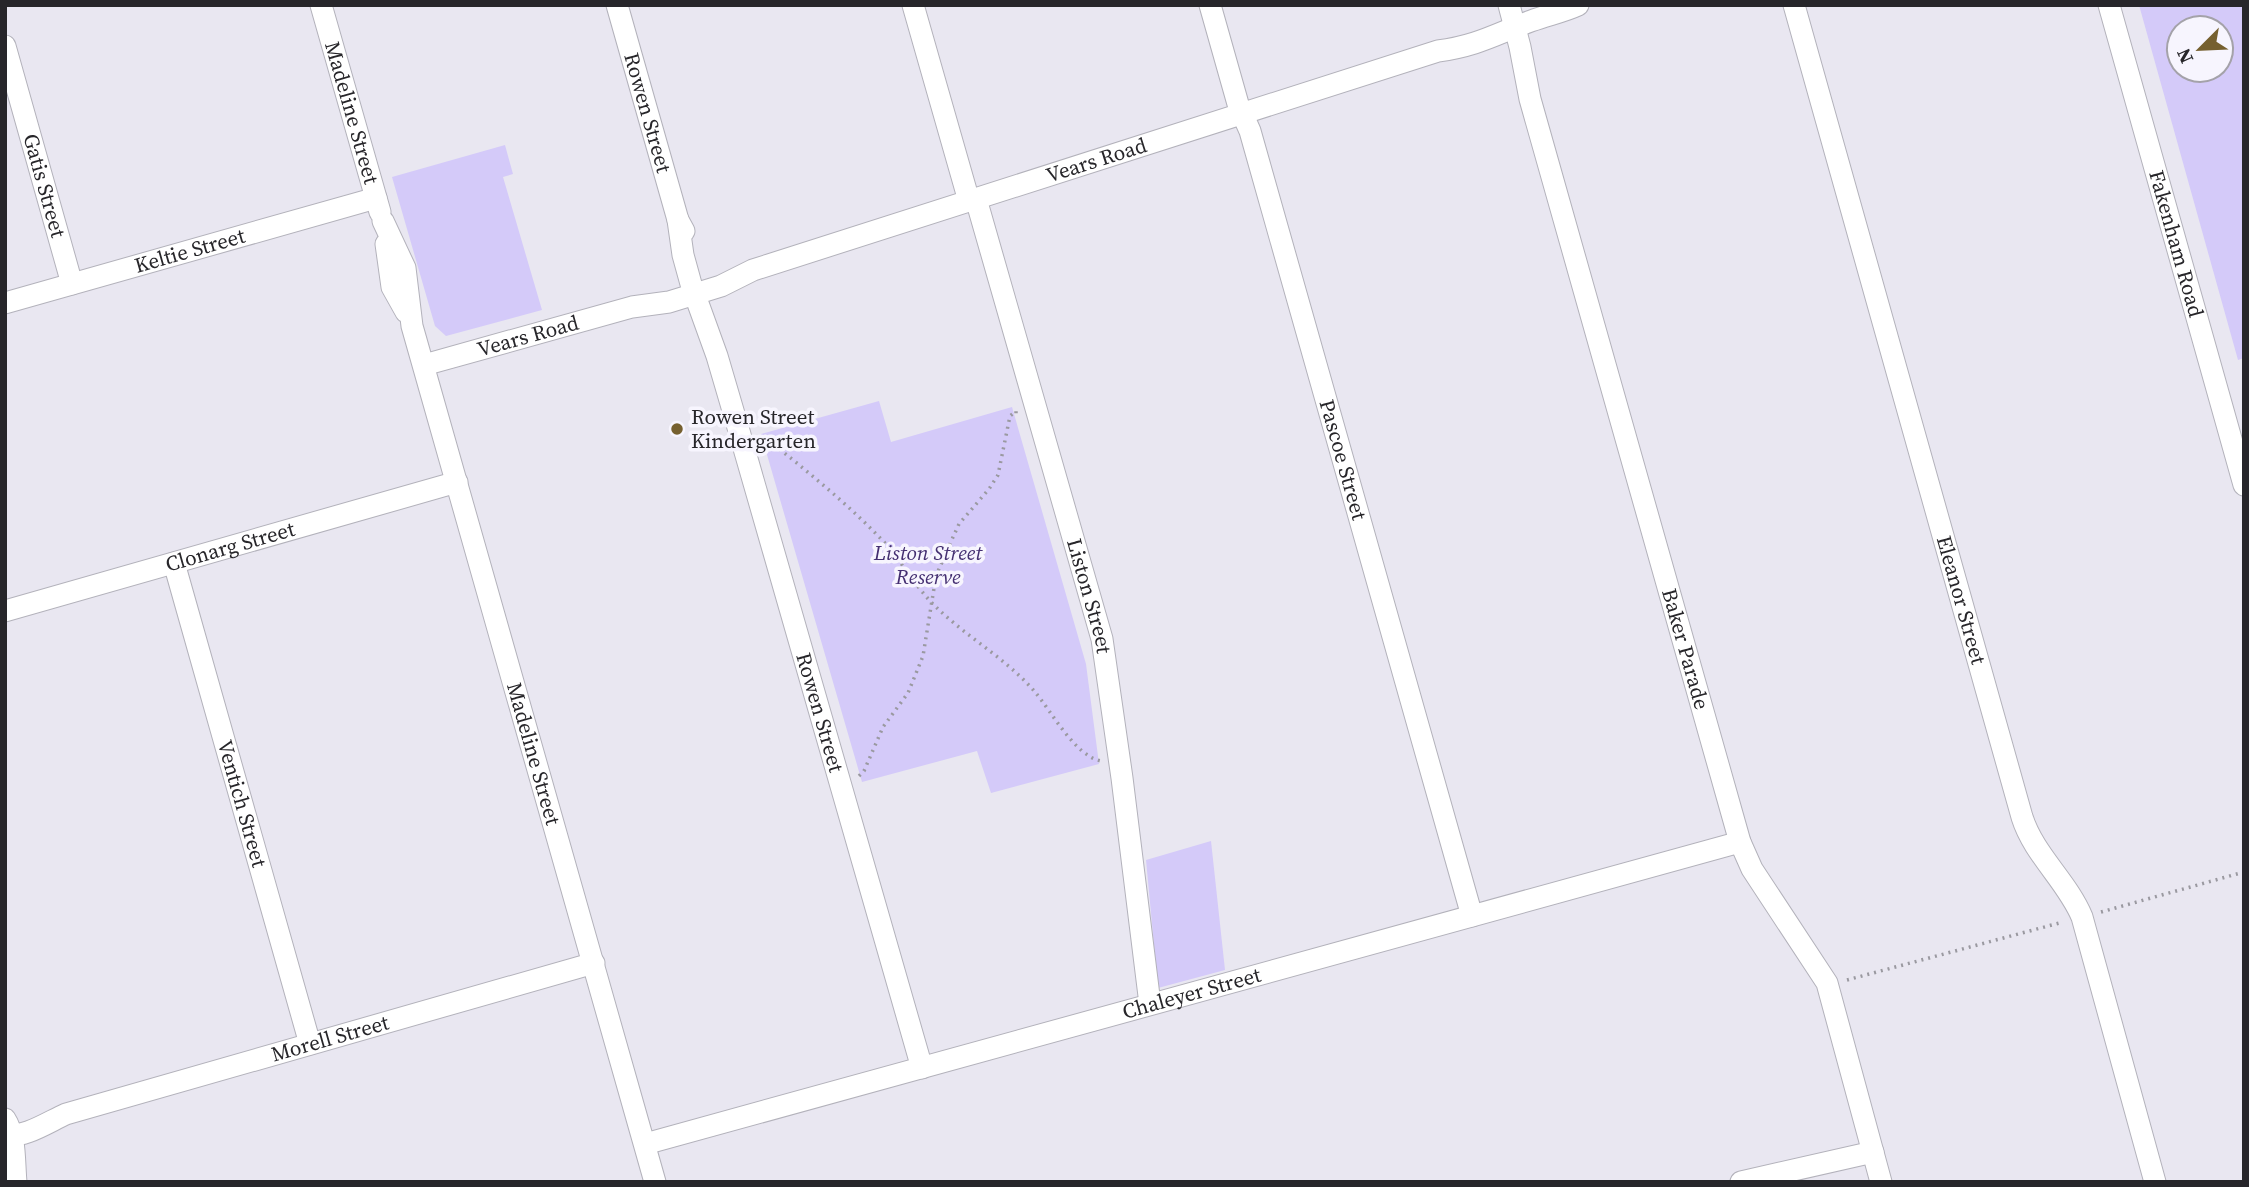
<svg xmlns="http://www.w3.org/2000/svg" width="2249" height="1187" font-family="'Source Serif 4',serif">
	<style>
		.green { fill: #d4caf9; fill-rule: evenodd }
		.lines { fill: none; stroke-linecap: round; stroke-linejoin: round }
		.minor-casing { stroke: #b3b2bb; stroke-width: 23 }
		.path { stroke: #9a99a0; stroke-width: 3.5; stroke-dasharray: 2 5; stroke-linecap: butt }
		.minor { stroke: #fff; stroke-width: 21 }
		.poi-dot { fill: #76602f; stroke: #f7f5fe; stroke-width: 2.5 }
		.labels { text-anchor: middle; stroke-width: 7; stroke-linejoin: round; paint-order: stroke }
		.street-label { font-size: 21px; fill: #27262a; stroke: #f7f5fe }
		.poi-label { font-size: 21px; fill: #27262a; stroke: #f7f5fe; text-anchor: start }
		.park-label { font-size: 21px; font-style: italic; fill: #442f71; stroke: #f7f5fe }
	</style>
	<rect width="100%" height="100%" fill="#e9e7f1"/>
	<g class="green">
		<path d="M2139 5H2244V358L2238 360ZM2221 28V70H2179V28Z"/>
		<path d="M505 145 513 174 503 177 542 310 446 336 435 326 392 177Z"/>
		<path d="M879 401 891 442 1012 407 1086 664 1099 764 991 793 977 751 862 782 761 434Z"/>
		<path d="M1211 841 1225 970 1158 988 1146 860Z"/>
	</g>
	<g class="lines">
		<defs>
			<g id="minor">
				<path id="s1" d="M321 5 380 212"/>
				<path id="s2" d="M617 5 678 220 684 231"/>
				<path d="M913 5 969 201"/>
				<path id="s3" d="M1210 5 1238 104 1250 131 1472 916"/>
				<path id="s4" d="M1509 5 1520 47 1530 99 1740 842 1752 869 1827 983 1881 1182"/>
				<path id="s5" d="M1794 5 2022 817C2034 855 2067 881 2082 917L2155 1182"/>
				<path id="s6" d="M2109 5 2244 485"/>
				<path id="s7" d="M5 46 72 284"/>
				<path id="s8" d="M976 199 1102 639 1122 778 1150 1004"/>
				<path id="s9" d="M678 220 683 255 691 284 717 356 739 431 922 1068"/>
				<path id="s10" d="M383 221 405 268 412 326 655 1182"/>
				<path d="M386 244 392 287 406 312"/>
				<path id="s11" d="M5 303 376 198"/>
				<path id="s12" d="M424 365 632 307 669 302 721 286 753 270 1438 51C1477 46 1496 34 1531 21 1547 15 1563 12 1578 5"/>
				<path id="s13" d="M174 563 310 1044"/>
				<path id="s14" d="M5 611 457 482"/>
				<path d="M5 1119C16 1136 14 1161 16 1182"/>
				<path id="s15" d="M5 1135C25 1138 48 1122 66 1114L594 963"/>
				<path id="s16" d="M645 1144 1740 842"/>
				<path d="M1741 1182 1873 1152"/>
			</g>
		</defs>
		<use href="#minor" class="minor-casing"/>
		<g class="path">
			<path d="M762 438 767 439C807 471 849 505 884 542 902 562 915 586 934 605 966 637 1006 658 1035 692 1052 712 1075 756 1101 761"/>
			<path d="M859 776 864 771 883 727 908 693 923 656 936 576 949 546 959 524 989 489 998 475 1010 416 1016 411V414"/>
			<path d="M2101 912 2244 872"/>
			<path d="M1847 980 2063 922"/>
		</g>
		<use href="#minor" class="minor"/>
	</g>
	<circle class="poi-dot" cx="677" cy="429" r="7"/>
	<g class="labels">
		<g class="street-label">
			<text dy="7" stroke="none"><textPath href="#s1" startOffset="112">Madeline Street</textPath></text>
			<text dy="7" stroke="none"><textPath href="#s2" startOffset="112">Rowen Street</textPath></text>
			<text dy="7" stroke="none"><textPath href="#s12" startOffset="704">Vears Road</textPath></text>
			<text dy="7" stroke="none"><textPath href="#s7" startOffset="145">Gatis Street</textPath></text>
			<text dy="7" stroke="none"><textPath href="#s6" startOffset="248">Fakenham Road</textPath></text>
			<text dy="7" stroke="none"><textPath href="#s11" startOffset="192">Keltie Street</textPath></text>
			<text dy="7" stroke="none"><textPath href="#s12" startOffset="108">Vears Road</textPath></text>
			<text dy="7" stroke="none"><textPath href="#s3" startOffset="474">Pascoe Street</textPath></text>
			<text dy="7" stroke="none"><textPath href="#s14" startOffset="234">Clonarg Street</textPath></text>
			<text dy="7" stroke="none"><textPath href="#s8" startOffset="413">Liston Street</textPath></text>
			<text dy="7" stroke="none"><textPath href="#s5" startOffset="618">Eleanor Street</textPath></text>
			<text dy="7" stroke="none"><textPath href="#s4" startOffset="668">Baker Parade</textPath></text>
			<text dy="7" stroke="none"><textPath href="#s9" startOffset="513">Rowen Street</textPath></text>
			<text dy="7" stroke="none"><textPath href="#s10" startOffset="555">Madeline Street</textPath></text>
			<text dy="7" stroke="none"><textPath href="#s13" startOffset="250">Ventich Street</textPath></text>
			<text dy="7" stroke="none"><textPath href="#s16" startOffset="567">Chaleyer Street</textPath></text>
			<text dy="7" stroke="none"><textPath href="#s15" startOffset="340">Morell Street</textPath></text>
		</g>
		<g class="poi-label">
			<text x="691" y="424">Rowen Street<tspan x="691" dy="24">Kindergarten</tspan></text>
		</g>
		<g class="park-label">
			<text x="928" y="560">Liston Street<tspan x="928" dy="24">Reserve</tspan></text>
		</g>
	</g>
	<rect width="2249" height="1187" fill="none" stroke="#27262a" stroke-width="14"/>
	<g transform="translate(2200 49) rotate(246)"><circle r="33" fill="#f7f5fe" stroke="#a4a2a9" stroke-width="2"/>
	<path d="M0-5L12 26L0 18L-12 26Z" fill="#76602f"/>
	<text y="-10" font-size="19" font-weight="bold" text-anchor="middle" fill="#27262a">N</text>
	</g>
</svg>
